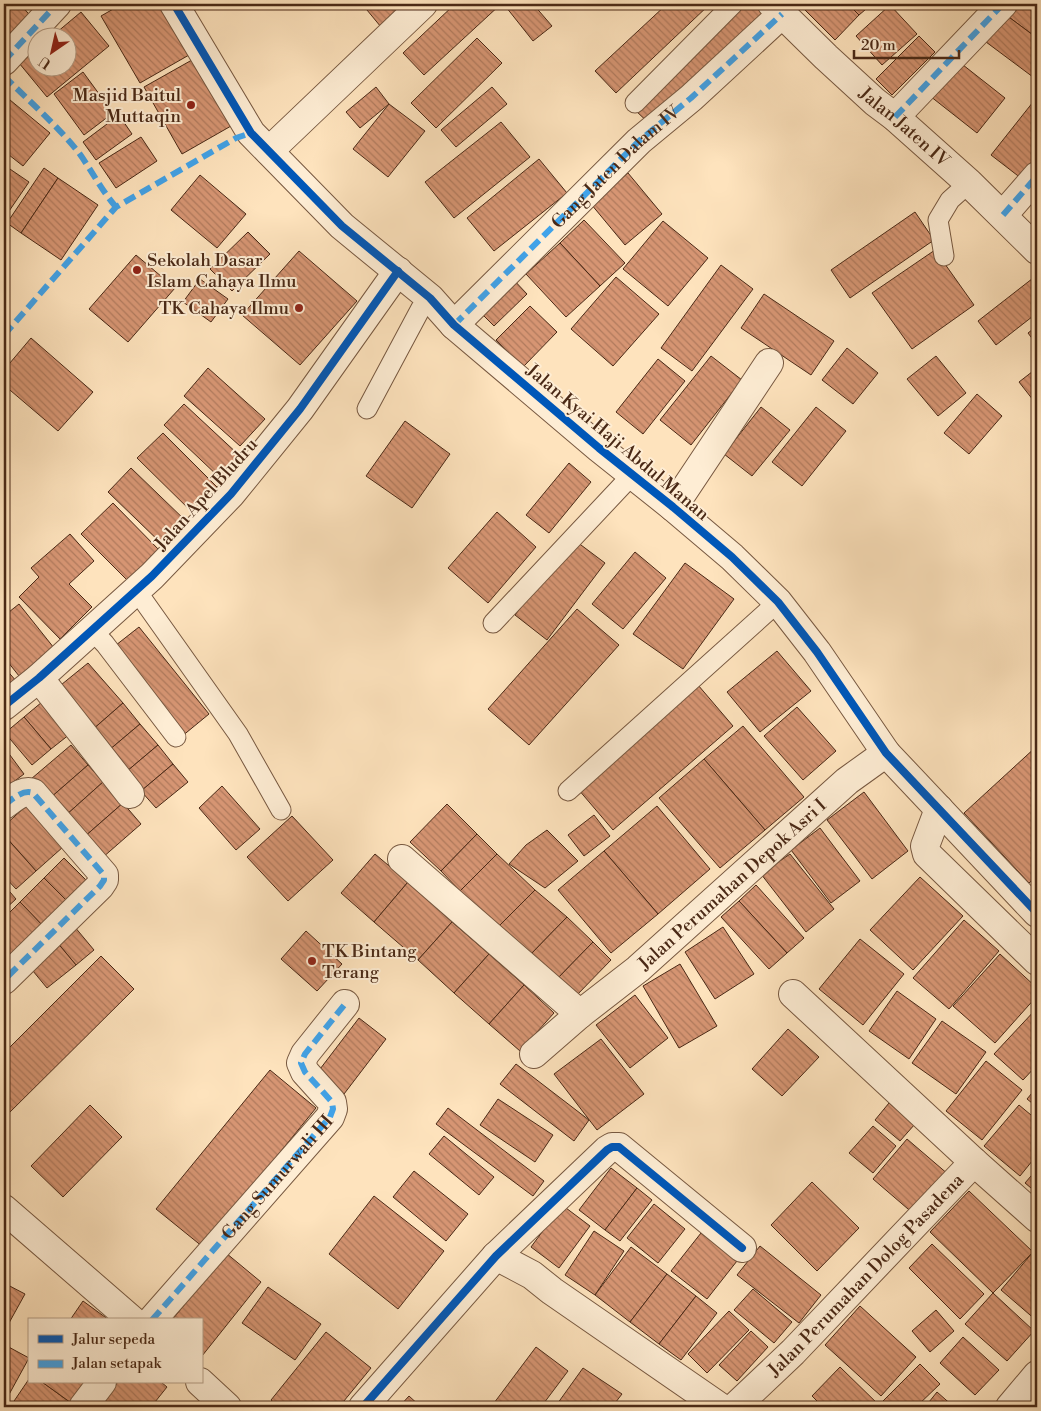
<svg xmlns="http://www.w3.org/2000/svg" width="1041" height="1411" font-family="'Libre Bodoni',serif">
	<style>
		.building { fill: url(#building-back-hatch); stroke: #4a2916 }
		.lines { fill: none; stroke-linecap: round; stroke-linejoin: round }
		.service-casing { stroke: #775840; stroke-width: 21 }
		.minor-casing { stroke: #775840; stroke-width: 30 }
		.service { stroke: #feedd4; stroke-width: 19 }
		.minor { stroke: #feedd4; stroke-width: 28 }
		.quiet { stroke: #40a3ea; stroke-width: 6; stroke-dasharray: 12 6; stroke-linecap: butt }
		.cycleway-casing { stroke: #feedd4; stroke-width: 11 }
		.cycleway { stroke: #0057b8; stroke-width: 8 }
		.poi-dot { fill: #8f2418; stroke: #feedd4; stroke-width: 2 }
		.labels { text-anchor: middle; stroke-width: 4; stroke-linejoin: round; paint-order: stroke }
		.poi-label { font-size: 18px; fill: #4a2916; stroke: #feedd4; text-anchor: end }
		.street-label { font-size: 18px; fill: #4a2916; stroke: #feedd4 }
	</style>
	<defs>
		<pattern id="building-back-hatch" width="6" height="6" patternUnits="userSpaceOnUse" patternTransform="scale(1.25)"><rect width="6" height="6" fill="#d69573"/><path d="M-1 5l2 2M0 0l6 6M5-1l2 2" fill="none" stroke="#b07a5d"/></pattern>
	</defs>
	<rect width="100%" height="100%" fill="#fee3bd"/>
	<filter id="stains"><feTurbulence type="fractalNoise" baseFrequency=".004" numOctaves="4"/><feColorMatrix values="0 0 0 0 .2 0 0 0 0 .09 0 0 0 0 .02 0 0 0 .5 -.17"/></filter>
	<radialGradient id="worn" r=".72"><stop offset=".6" stop-color="#630" stop-opacity="0"/><stop offset="1" stop-color="#630" stop-opacity=".3"/></radialGradient>
	<g class="building">
		<path d="M4 4H20L35 21 10 44 4 38Z"/>
		<path d="M122 4H169L196 51 140 83 101 16Z"/>
		<path d="M362 4H409L381 27Z"/>
		<path d="M455 4H501L424 75 403 53Z"/>
		<path d="M510 4H533L552 26 533 41 506 7Z"/>
		<path d="M667 4H710L616 93 595 71Z"/>
		<path d="M744 4H753L764 15 652 126 636 111Z"/>
		<path d="M799 4H848L859 15 835 40Z"/>
		<path d="M848 4H872L859 15Z"/>
		<path d="M971 4H985L978 11Z"/>
		<path d="M1008 4H1037V38L1002 12Z"/>
		<path d="M890 5 917 34 882 65 856 36Z"/>
		<path d="M81 12 109 46 47 97 19 63 38 47V68H68V38H50Z"/>
		<path d="M1002 12 1037 38V80L982 39Z"/>
		<path d="M919 36 935 52 892 95 876 79Z"/>
		<path d="M477 38 502 63 436 128 411 103Z"/>
		<path d="M199 56 238 122 182 154 144 87Z"/>
		<path d="M958 61 1005 98 977 133 930 96Z"/>
		<path d="M83 72 113 113 84 135 54 94Z"/>
		<path d="M376 87 389 104 360 128 346 112Z"/>
		<path d="M492 87 507 104 456 147 441 130Z"/>
		<path d="M4 95 50 133 23 166 4 151Z"/>
		<path d="M1037 97V167L1026 182 991 155Z"/>
		<path d="M389 104 425 131 388 177 353 149Z"/>
		<path d="M119 115 132 134 96 160 83 142Z"/>
		<path d="M501 122 530 157 454 218 425 182Z"/>
		<path d="M141 137 157 161 116 188 99 163Z"/>
		<path d="M539 159 567 193 494 251 467 218Z"/>
		<path d="M4 165 29 182 5 217 4 216Z"/>
		<path d="M44 168 58 178 21 233 7 223Z"/>
		<path d="M628 173 662 214 625 245 591 204Z"/>
		<path d="M200 175 246 214 217 248 171 210Z"/>
		<path d="M58 178 98 205 61 260 21 233Z"/>
		<path d="M915 212 934 240 850 298 831 270Z"/>
		<path d="M584 220 625 263 600 286 560 243Z"/>
		<path d="M663 221 708 258 668 306 623 269Z"/>
		<path d="M248 232 270 254 232 291 210 269Z"/>
		<path d="M560 243 600 286 566 317 526 274Z"/>
		<path d="M935 250 974 305 912 349 872 293Z"/>
		<path d="M299 251 357 301 300 365 242 315Z"/>
		<path d="M136 255 175 288 128 342 89 309Z"/>
		<path d="M721 265 753 289 692 371 661 348Z"/>
		<path d="M1037 275V313L996 345 978 321Z"/>
		<path d="M511 277 527 294 494 326 478 310Z"/>
		<path d="M616 277 659 314 613 366 571 329Z"/>
		<path d="M200 279 228 299 211 322 183 302Z"/>
		<path d="M764 294 834 341 811 375 741 328Z"/>
		<path d="M530 306 557 332 523 367 496 340Z"/>
		<path d="M1037 326V345L1028 333Z"/>
		<path d="M31 338 93 392 58 431 4 385V370Z"/>
		<path d="M847 348 878 373 853 404 822 380Z"/>
		<path d="M711 356 742 380 691 445 660 420Z"/>
		<path d="M936 356 966 393 938 416 907 379Z"/>
		<path d="M658 359 685 381 643 434 616 412Z"/>
		<path d="M208 368 265 419 240 446 184 396Z"/>
		<path d="M1037 368V405L1019 382Z"/>
		<path d="M977 394 1002 416 969 454 944 433Z"/>
		<path d="M184 404 240 456 220 478 164 425Z"/>
		<path d="M761 407 790 430 752 476 724 454Z"/>
		<path d="M816 407 846 431 802 486 772 462Z"/>
		<path d="M405 421 450 454 412 508 366 476Z"/>
		<path d="M163 433 220 490 195 515 137 458Z"/>
		<path d="M569 463 591 482 549 533 526 515Z"/>
		<path d="M131 468 188 523 165 547 108 492Z"/>
		<path d="M113 503 161 552 130 583 81 534Z"/>
		<path d="M497 512 536 547 488 603 448 568Z"/>
		<path d="M70 534 94 561 69 584 92 607 60 639 19 597 39 577 31 568Z"/>
		<path d="M573 539 605 563 547 640 515 615Z"/>
		<path d="M635 552 666 578 623 629 592 604Z"/>
		<path d="M685 563 734 599 683 669 633 634Z"/>
		<path d="M19 604 58 653 23 681 4 657V616Z"/>
		<path d="M577 609 619 645 529 745 488 709Z"/>
		<path d="M139 627 209 714 181 737 111 649Z"/>
		<path d="M777 651 811 691 760 732 727 692Z"/>
		<path d="M88 663 123 703 91 731 56 689Z"/>
		<path d="M4 667 17 682 4 694Z"/>
		<path d="M698 685 733 726 613 830 578 789Z"/>
		<path d="M42 702 70 734 51 749 24 717Z"/>
		<path d="M123 703 140 724 108 751 91 731Z"/>
		<path d="M797 707 836 751 803 780 764 736Z"/>
		<path d="M24 717 51 749 32 765 5 733Z"/>
		<path d="M140 724 158 745 126 772 108 751Z"/>
		<path d="M743 726 804 797 765 830 704 759Z"/>
		<path d="M71 745 88 765 49 799 31 779Z"/>
		<path d="M158 745 173 764 141 791 126 772Z"/>
		<path d="M1037 746V876L1029 883 964 813Z"/>
		<path d="M4 747 24 774 4 789Z"/>
		<path d="M704 759 765 830 720 868 659 798Z"/>
		<path d="M173 764 188 782 156 808 141 791Z"/>
		<path d="M88 765 103 782 65 816 49 799Z"/>
		<path d="M103 782 123 803 83 838 65 816Z"/>
		<path d="M222 786 260 829 236 850 199 808Z"/>
		<path d="M864 792 908 851 872 879 827 820Z"/>
		<path d="M123 803 141 824 102 858 83 838Z"/>
		<path d="M447 804 477 834 441 871 410 842Z"/>
		<path d="M26 806 63 847 36 871 4 835V826Z"/>
		<path d="M657 806 710 869 658 914 604 851Z"/>
		<path d="M594 815 610 836 584 856 568 835Z"/>
		<path d="M292 816 333 860 288 901 247 857Z"/>
		<path d="M820 828 860 881 831 903 791 850Z"/>
		<path d="M547 830 578 861 545 888 509 864 526 845Z"/>
		<path d="M477 834 497 854 460 891 441 871Z"/>
		<path d="M4 835 36 871 16 889 4 876Z"/>
		<path d="M604 851 658 914 611 953 558 890Z"/>
		<path d="M375 854 408 882 374 922 341 893Z"/>
		<path d="M497 854 535 890 498 927 460 891Z"/>
		<path d="M790 854 834 909 806 932 761 874Z"/>
		<path d="M64 858 89 883 69 903 44 878Z"/>
		<path d="M920 877 963 916 913 970 870 930Z"/>
		<path d="M44 878 69 903 44 927 20 902Z"/>
		<path d="M408 882 452 922 418 960 374 922Z"/>
		<path d="M4 885 16 899 4 910Z"/>
		<path d="M756 885 804 938 787 953 739 901Z"/>
		<path d="M535 890 567 917 531 954 498 927Z"/>
		<path d="M739 901 787 953 769 969 721 917Z"/>
		<path d="M20 902 44 927 4 966V918Z"/>
		<path d="M567 917 593 942 557 979 531 954Z"/>
		<path d="M964 920 999 951 949 1009 913 978Z"/>
		<path d="M452 922 489 954 454 993 418 960Z"/>
		<path d="M74 926 94 950 76 965 56 941Z"/>
		<path d="M723 927 754 974 715 999 685 952Z"/>
		<path d="M306 931 342 964 317 991 281 959Z"/>
		<path d="M860 939 904 974 863 1025 819 989Z"/>
		<path d="M56 941 76 965 47 988 28 965Z"/>
		<path d="M593 942 611 960 575 997 557 979Z"/>
		<path d="M489 954 524 985 489 1024 454 993Z"/>
		<path d="M1000 954 1037 988V996L995 1043 953 1006Z"/>
		<path d="M101 956 134 989 4 1118V1053Z"/>
		<path d="M680 964 717 1026 679 1048 643 986Z"/>
		<path d="M524 985 554 1013 520 1051 489 1024Z"/>
		<path d="M897 991 936 1019 909 1059 869 1031Z"/>
		<path d="M635 995 668 1038 630 1068 596 1025Z"/>
		<path d="M1037 1008V1065L1023 1080 994 1054Z"/>
		<path d="M359 1018 386 1039 344 1094 317 1073Z"/>
		<path d="M942 1021 986 1052 956 1094 912 1063Z"/>
		<path d="M788 1029 819 1057 782 1096 752 1069Z"/>
		<path d="M601 1039 644 1094 597 1130 554 1074Z"/>
		<path d="M986 1061 1022 1090 982 1140 946 1111Z"/>
		<path d="M516 1064 589 1120 574 1141 500 1084Z"/>
		<path d="M270 1070 316 1108 203 1247 156 1209Z"/>
		<path d="M1037 1087V1107L1027 1099Z"/>
		<path d="M498 1099 553 1135 535 1162 480 1125Z"/>
		<path d="M889 1103 915 1124 900 1141 875 1120Z"/>
		<path d="M90 1105 122 1137 63 1197 31 1166Z"/>
		<path d="M1019 1105 1037 1120V1155L1020 1176 984 1146Z"/>
		<path d="M448 1108 544 1181 533 1196 436 1124Z"/>
		<path d="M873 1126 896 1146 873 1173 849 1153Z"/>
		<path d="M444 1136 494 1177 479 1195 429 1154Z"/>
		<path d="M907 1139 949 1175 915 1215 873 1179Z"/>
		<path d="M611 1168 637 1188 605 1230 579 1210Z"/>
		<path d="M1037 1169V1193L1025 1183Z"/>
		<path d="M414 1171 468 1214 446 1241 393 1197Z"/>
		<path d="M812 1182 859 1228 817 1271 771 1225Z"/>
		<path d="M637 1188 652 1200 620 1241 605 1230Z"/>
		<path d="M969 1191 1033 1252 993 1293 930 1232Z"/>
		<path d="M374 1196 444 1251 398 1309 329 1254Z"/>
		<path d="M654 1204 685 1229 658 1263 627 1238Z"/>
		<path d="M562 1205 590 1226 559 1268 531 1247Z"/>
		<path d="M594 1231 624 1251 595 1295 565 1275Z"/>
		<path d="M701 1233 737 1261 707 1299 671 1271Z"/>
		<path d="M932 1244 984 1294 960 1319 909 1268Z"/>
		<path d="M760 1246 821 1295 799 1323 737 1275Z"/>
		<path d="M631 1247 667 1274 630 1322 595 1295Z"/>
		<path d="M1033 1252 1037 1256V1321L1001 1290Z"/>
		<path d="M226 1253 261 1282 202 1356 201 1320H172Z"/>
		<path d="M667 1274 696 1296 659 1344 630 1322Z"/>
		<path d="M4 1283 25 1294 4 1332Z"/>
		<path d="M268 1287 321 1324 295 1360 242 1323Z"/>
		<path d="M753 1289 792 1322 774 1343 734 1310Z"/>
		<path d="M993 1293 1034 1331 1007 1361 965 1324Z"/>
		<path d="M696 1296 717 1313 681 1360 659 1344Z"/>
		<path d="M83 1301 109 1320H70Z"/>
		<path d="M860 1306 916 1357 881 1396 825 1345Z"/>
		<path d="M936 1310 954 1331 930 1352 912 1331Z"/>
		<path d="M729 1311 749 1330 707 1373 688 1354Z"/>
		<path d="M751 1331 768 1347 737 1381 719 1365Z"/>
		<path d="M326 1332 371 1368 339 1407H279L271 1400Z"/>
		<path d="M963 1337 999 1370 975 1395 940 1363Z"/>
		<path d="M5 1345 29 1358 6 1400 4 1399Z"/>
		<path d="M536 1347 568 1371 541 1407H491Z"/>
		<path d="M920 1364 940 1384 916 1407H883L880 1404Z"/>
		<path d="M840 1367 881 1407H823L812 1396Z"/>
		<path d="M583 1368 622 1394 612 1407H555Z"/>
		<path d="M29 1379V1382H42L74 1405 73 1407H10Z"/>
		<path d="M42 1382H90L74 1405Z"/>
		<path d="M118 1382H161L167 1387 151 1407H97Z"/>
		<path d="M937 1392 954 1407H925Z"/>
		<path d="M409 1396 421 1407H399Z"/>
	</g>
	<g class="lines">
		<defs>
			<g id="service">
				<path d="M635 103 733 4"/>
				<path d="M944 256 938 220 950 200 969 183"/>
				<path d="M367 409 421 308 430 298"/>
				<path d="M136 590 238 734 281 810"/>
				<path d="M493 623 633 474"/>
				<path d="M92 630 105 644 176 737"/>
				<path d="M568 791 778 602"/>
			</g>
			<g id="minor">
				<path d="M174 4 251 133 342 226 430 298 454 325 599 448 673 507 732 557 778 602 817 652 886 753 1037 913"/>
				<path id="s1" d="M772 4 826 57 875 102 895 117 969 183 1037 250"/>
				<path d="M4 61 57 4"/>
				<path d="M895 117 1003 4"/>
				<path d="M269 151 423 4"/>
				<path d="M1003 215 1037 176"/>
				<path id="s2" d="M454 325 639 141 691 98 782 14"/>
				<path d="M673 507 769 363"/>
				<path d="M39 678 130 794"/>
				<path d="M4 706 39 678 152 576 231 494 300 409 398 271"/>
				<path d="M4 805C13 799 23 789 33 793L104 875V880L100 886 4 980"/>
				<path d="M939 809 925 846 927 854 1037 961"/>
				<path d="M402 859 580 1014"/>
				<path d="M793 994 974 1162 1037 1218"/>
				<path id="s3" d="M534 1054 580 1014 638 969 847 781 886 753"/>
				<path d="M4 1209 132 1320"/>
				<path d="M496 1256 532 1275 552 1291 720 1407"/>
				<path id="s4" d="M152 1320 330 1117 333 1109 332 1102 305 1072 301 1063 305 1054 345 1004"/>
				<path d="M200 1382 227 1407"/>
				<path d="M83 1407 102 1382"/>
				<path d="M363 1407 496 1256 607 1150 612 1147H619L742 1248"/>
				<path id="s5" d="M735 1407 793 1352 974 1162"/>
				<path d="M1010 1407 1037 1375"/>
			</g>
		</defs>
		<use href="#service" class="service-casing"/>
		<use href="#minor" class="minor-casing"/>
		<use href="#service" class="service"/>
		<use href="#minor" class="minor"/>
		<g class="quiet">
			<path d="M4 61 57 4"/>
			<path d="M4 76C29 101 57 125 79 153 92 171 102 191 116 207"/>
			<path d="M895 117 1003 4"/>
			<path d="M1003 215 1037 176"/>
			<path d="M454 325 639 141 691 98 782 14"/>
			<path d="M4 335 116 207 236 138 251 133"/>
			<path d="M4 805C13 799 23 789 33 793L104 875V880L100 886 4 980"/>
			<path d="M152 1320 330 1117 333 1109 332 1102 305 1072 301 1063 305 1054 345 1004"/>
		</g>
		<defs>
			<g id="cycleway">
				<path d="M174 4 251 133 342 226 430 298 454 325 599 448 673 507 732 557 778 602 817 652 886 753 1037 913"/>
				<path d="M4 706 39 678 152 576 231 494 300 409 398 271"/>
				<path d="M363 1407 496 1256 607 1150 612 1147H619L742 1248"/>
			</g>
		</defs>
		<use href="#cycleway" class="cycleway-casing"/>
		<use href="#cycleway" class="cycleway"/>
	</g>
	<g class="poi-dot">
		<circle cx="191" cy="105" r="5"/>
		<circle cx="137" cy="270" r="5"/>
		<circle cx="299" cy="308" r="5"/>
		<circle cx="312" cy="961" r="5"/>
	</g>
	<g class="labels">
		<g class="poi-label">
			<text x="181" y="101">Masjid Baitul<tspan x="181" dy="21">Muttaqin</tspan></text>
			<text x="147" y="266" text-anchor="start">Sekolah Dasar<tspan x="147" dy="21">Islam Cahaya Ilmu</tspan></text>
			<text x="289" y="314">TK Cahaya Ilmu</text>
			<text x="322" y="957" text-anchor="start">TK Bintang<tspan x="322" dy="21">Terang</tspan></text>
		</g>
		<g class="street-label">
			<text dy="6" stroke="none"><textPath href="#s1" startOffset="181">Jalan Jaten IV</textPath></text>
			<text dy="6" stroke="none"><textPath href="#s2" startOffset="226">Gang Jaten Dalam IV</textPath></text>
			<text transform="translate(618 442) rotate(40)" y="6">Jalan Kyai Haji Abdul Manan</text>
			<text transform="translate(206 494) rotate(-48)" y="6">Jalan Apel Bludru</text>
			<text dy="6" stroke="none"><textPath href="#s3" startOffset="261">Jalan Perumahan Depok Asri I</textPath></text>
			<text dy="6" stroke="none"><textPath href="#s4" startOffset="190">Gang Sumurwali III</textPath></text>
			<text dy="6" stroke="none"><textPath href="#s5" startOffset="186">Jalan Perumahan Dolog Pasadena</textPath></text>
		</g>
	</g>
	<rect width="1041" height="1411" fill="none" stroke="#fee3bd" stroke-width="20"/>
	<rect x="5" y="5" width="1031" height="1401" fill="none" stroke="#4a2916" stroke-width="2.5"/>
	<rect x="10" y="10" width="1021" height="1391" fill="none" stroke="#4a2916"/>
	<rect x="28" y="1318" width="175" height="65" fill="#feedd4" stroke="#b69f88"/>
	<rect x="38" y="1335" width="25" height="8" fill="#0057b8" stroke="#b69f88"/>
	<text x="72" y="1344" font-size="15" fill="#4a2916">Jalur sepeda</text>
	<rect x="38" y="1360" width="25" height="8" fill="#40a3ea" stroke="#b69f88"/>
	<text x="72" y="1368" font-size="15" fill="#4a2916">Jalan setapak</text>
	<g transform="translate(52 52) rotate(214)"><circle r="24" fill="#feedd4" stroke="#b69f88"/>
	<path d="M0-4L9 19L0 12L-9 19Z" fill="#8f2418"/>
	<text y="-8" font-size="14" font-weight="bold" text-anchor="middle" fill="#4a2916">U</text>
	</g>
	<path d="M854 50v8h105v-8" fill="none" stroke="#4a2916" stroke-width="2.5"/>
	<text x="861" y="50" font-size="15" fill="#4a2916" stroke="#feedd4" stroke-width="4" paint-order="stroke">20 m</text>
	<rect width="100%" height="100%" filter="url(#stains)"/>
	<rect width="100%" height="100%" fill="url(#worn)"/>
</svg>
